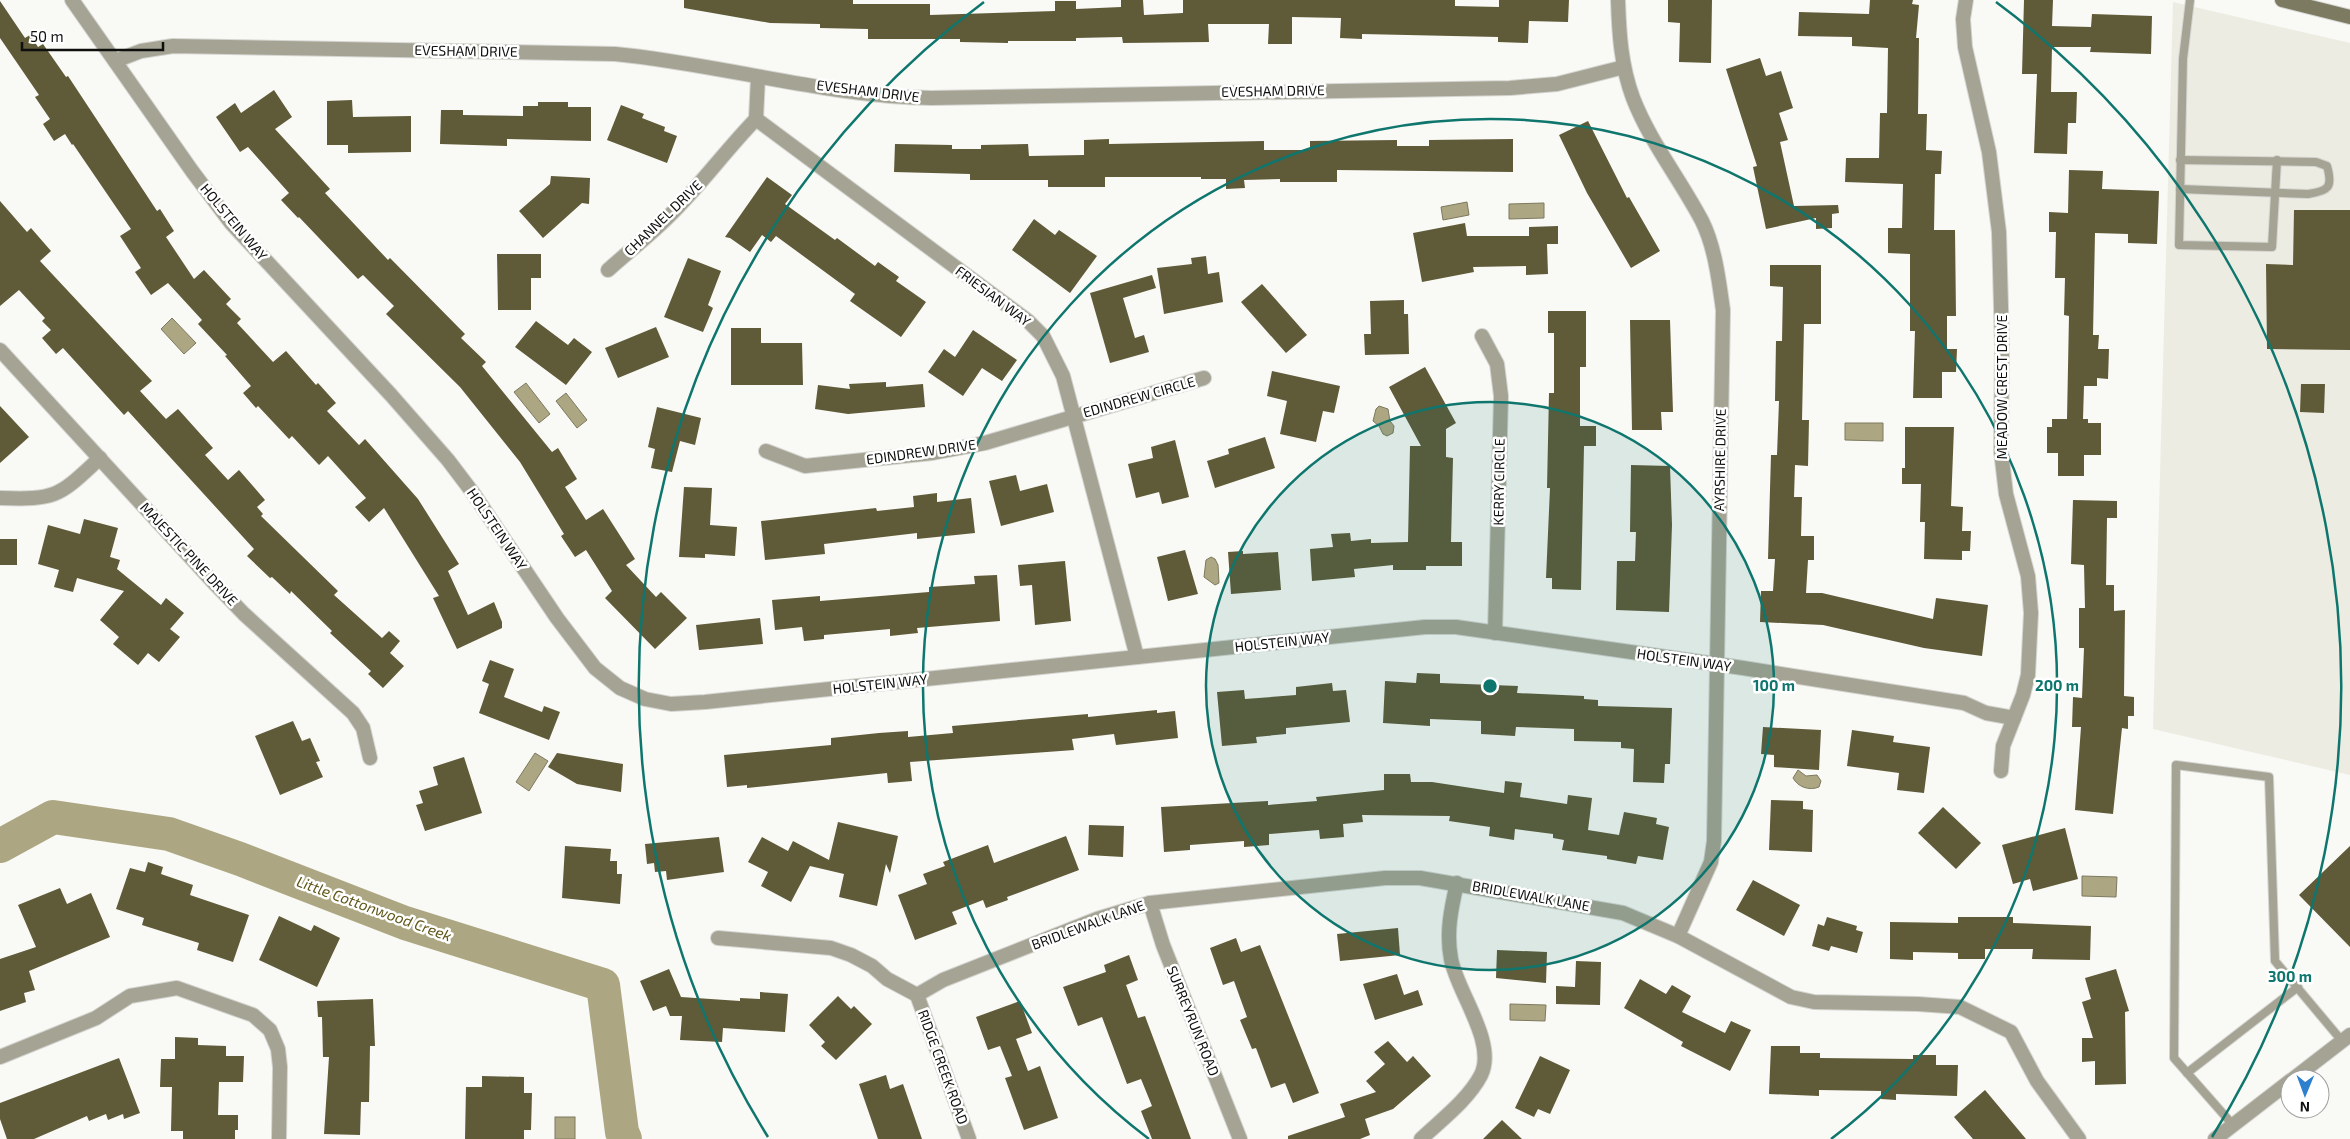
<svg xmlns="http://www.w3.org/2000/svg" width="2350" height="1139" font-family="'Exo 2',sans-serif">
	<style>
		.built { fill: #edece2 }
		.water { fill: #aca782; stroke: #7d795f }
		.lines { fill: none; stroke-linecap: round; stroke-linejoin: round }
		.river { stroke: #aca782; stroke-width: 34 }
		.building { fill: #5f5a38 }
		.service-casing { stroke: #d4d4d0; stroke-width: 10 }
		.minor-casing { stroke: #d4d4d0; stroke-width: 16 }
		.tertiary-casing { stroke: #d4d4d0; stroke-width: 16 }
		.secondary-casing { stroke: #d4d4d0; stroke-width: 16 }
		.service { stroke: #a5a393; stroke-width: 8 }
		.minor { stroke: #a5a393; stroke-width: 14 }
		.tertiary { stroke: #a5a393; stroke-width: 14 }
		.secondary { stroke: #7d7a62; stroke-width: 14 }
		.ring { fill: none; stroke: #0f766e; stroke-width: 2.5 }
		.labels { text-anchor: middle; stroke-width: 5; stroke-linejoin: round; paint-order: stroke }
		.street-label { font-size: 14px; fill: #0f0f0e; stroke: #fff }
		.water-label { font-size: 15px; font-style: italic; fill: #5e5517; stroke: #fff }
		.centre { fill: #0f766e; stroke: #fff; stroke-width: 2.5 }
		.ring-label { font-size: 15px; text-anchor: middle; font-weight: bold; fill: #0f766e; stroke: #fff; stroke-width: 5; stroke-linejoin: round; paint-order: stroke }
	</style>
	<rect width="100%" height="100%" fill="#f9f9f5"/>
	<path class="built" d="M2173 2 2350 43V775L2153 729Z"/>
	<g class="water">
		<path d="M1467 202 1469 215 1443 220 1441 207Z"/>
		<path d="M1544 203V218L1509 219V204Z"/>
		<path d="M172 318 196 343 184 354 161 329Z"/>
		<path d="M526 383 550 414 539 423 514 392Z"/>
		<path d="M566 393 587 420 577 428 556 401Z"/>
		<path d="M1379 406 1388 409 1390 421 1394 426 1393 433 1387 436 1383 434 1379 426 1373 421 1376 409Z"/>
		<path d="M1845 423H1883V441L1845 440Z"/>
		<path d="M1211 557 1215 559 1218 565 1219 583 1215 585 1204 577 1206 560Z"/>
		<path d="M535 753 548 761 529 791 516 782Z"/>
		<path d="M1798 770 1806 776 1817 775 1821 781 1819 787C1809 791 1798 787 1793 778Z"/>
		<path d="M2082 876 2117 877 2116 897 2082 896Z"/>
		<path d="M1510 1004 1546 1005 1545 1021 1510 1020Z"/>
		<rect x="555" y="1117" width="20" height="22"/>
	</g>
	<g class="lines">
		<path class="river" d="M0 846 53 817 169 834 240 859 405 923 603 985 622 1132 625 1139"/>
	</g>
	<g class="building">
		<path d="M684 0H853V4H930V15L1055 11V1H1076V9L1121 7V0H1143L1144 15 1183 13V0H1455V6L1499 7V0H1569L1568 22 1529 21 1528 43 1498 42V37L1362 34V39L1340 38 1341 18 1292 17V44H1268L1269 24H1208L1209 42 1123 43 1122 37 1076 38V41H1008V43L960 42V39H868V29L820 28V24L770 23 684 8Z"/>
		<path d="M1668 0H1712L1711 63 1679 62 1680 23 1668 22Z"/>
		<path d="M1870 0H1913L1912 4 1919 5 1916 38H1919L1918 114H1927L1926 150 1942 151 1941 174H1935L1934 230H1955L1956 316H1947V349H1957L1956 372H1942V398H1913L1915 331H1910V254L1888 253V228H1902L1903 184 1845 182 1846 158H1879L1880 113H1887L1888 48 1852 46V37L1798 36 1799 12 1869 14Z"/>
		<path d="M2024 0H2053L2052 26 2091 27 2092 14 2152 16 2151 54 2090 52 2091 47H2052L2051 92H2077L2076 123H2068L2067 154 2034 153 2037 74H2022Z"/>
		<path d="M0 1 25 38 30 35 38 47 43 44 66 77 68 76 157 211 160 209 174 231 166 237 194 279 204 270 231 299 226 304 241 319 237 323 273 362 286 351 316 385 318 383 336 403 327 411 359 445 365 439 418 499 459 564 448 571 468 615 494 602 502 622V628L457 649 433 598 439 596 384 508 369 522 355 507 366 498 328 456 319 465 292 436 289 439 258 406 256 408 243 393 251 386 225 356 227 355 198 324 202 320 168 283 151 295 135 272 141 268 120 236 131 229 73 144 72 145 65 134 54 141 43 124 50 119 35 97 39 95 0 38Z"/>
		<path d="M1760 58 1766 76 1781 71 1793 108 1779 113 1788 140 1780 142 1794 206 1838 205 1839 213 1832 214V228L1816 229V218L1766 229 1753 167 1757 166 1726 69Z"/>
		<path d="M274 90 292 117 275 129 330 189 325 193 388 260 390 258 465 334 461 338 486 362 482 366 552 452 558 448 577 479 565 487 586 520 603 509 635 559 626 565 656 597 661 592 687 618 655 649 605 598 612 591 586 550 575 557 561 536 564 534 520 462 460 387 386 314 394 306 363 275 358 279 299 217 298 218 281 200 289 193 248 147 240 152 216 117 235 103 241 113Z"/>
		<path d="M352 100 353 117 411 116V152L348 153V145H327V101Z"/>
		<path d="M538 102H568V107H591V141L507 139V146L440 144 441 110H463V115L523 116V106H538Z"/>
		<path d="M621 105 644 114 642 118 665 127 664 131 677 136 667 163 607 140Z"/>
		<path d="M1588 121 1627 198 1629 197 1660 251 1631 268 1587 193 1559 135Z"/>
		<path d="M1109 139V144L1264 141V150H1310V141L1397 140V146H1429V140L1513 139V172L1337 170V182H1280V179L1244 180 1245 188 1226 189V179H1201V177H1105V187H1048V180H970V174L894 172 895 144 952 145V149H981V145L1028 144 1029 156 1084 155V140Z"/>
		<path d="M2069 170 2103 171 2102 189 2159 191 2157 244 2128 243V234L2095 233 2093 335H2099L2098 349H2109L2108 379 2097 378V386H2084L2083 419H2088V423H2101V455H2084V476H2058V453H2047V427H2052V419H2067L2069 316 2064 315 2065 278H2055L2056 232H2049V212L2068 213Z"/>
		<path d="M551 176 590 178 589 204 582 203 543 238 519 211 550 184Z"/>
		<path d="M767 177 792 195 785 204 835 240 837 238 875 266 878 262 899 277 896 281 926 302 901 337 850 301 855 294 776 236 771 242 762 235 750 252 730 238 725 237Z"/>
		<path d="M0 201 27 232 31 228 51 251 40 261 152 381 140 391 166 419 178 409 213 448 205 455 228 480 239 470 265 500 257 507 263 514 261 516 338 591 334 595 382 638 389 631 400 641 390 653 404 666 383 688 368 674 371 671 330 633 332 631 291 591 290 594 272 577 270 578 247 556 254 549 128 411 124 415 63 348 56 354 42 338 51 330 42 321 45 318 19 290 0 306Z"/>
		<path d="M2294 210H2350V350L2267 349 2266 264 2293 265Z"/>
		<path d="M1034 219 1055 235 1059 230 1097 256 1070 293 1012 250Z"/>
		<path d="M1465 223 1467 236H1529V227L1558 226V244H1547L1548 274 1526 275V266L1473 267 1474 272 1422 282 1413 233Z"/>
		<path d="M497 254H541V278H531V310H498Z"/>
		<path d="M1206 256 1208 274 1219 272 1223 302 1164 314 1157 268 1192 264 1191 258Z"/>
		<path d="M688 258 721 271 708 305 713 308 703 332 664 317Z"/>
		<path d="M1770 265H1821V324H1804L1802 420H1809L1808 466 1795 465 1794 497H1802L1801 536H1814V560H1808L1806 593H1822L1933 619 1936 598 1988 605 1982 656 1924 648 1823 625 1760 622 1761 591H1773L1775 559H1768L1771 455H1777L1779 401H1775L1776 341H1782L1783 287 1770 286Z"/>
		<path d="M1152 275 1156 288 1123 298 1135 338 1144 335 1149 352 1110 363 1090 293Z"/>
		<path d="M1262 284 1307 335 1286 353 1241 302Z"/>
		<path d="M1404 300V314H1408L1409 354 1365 355 1364 334H1371L1370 301Z"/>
		<path d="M1548 311H1586V367H1580V426H1596V446H1584L1581 590 1552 589V578H1546L1550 488H1547L1549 393H1554V333H1548Z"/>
		<path d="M1630 320H1670L1673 412H1661L1662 430H1632Z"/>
		<path d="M536 321 568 345 574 338 592 352 566 385 515 347Z"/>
		<path d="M656 327 669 357 618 378 605 348Z"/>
		<path d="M731 328H761V343H802L803 385H731Z"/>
		<path d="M973 330 1017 360 1002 381 982 368 963 396 928 372 944 349 955 357Z"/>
		<path d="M1425 367 1456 423 1446 429V457L1453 458 1451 542H1462V566H1426V570H1393V565L1354 569 1355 577 1312 581 1310 549 1333 547 1331 534 1350 533 1351 541 1371 539V543L1408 542 1410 446H1421L1389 387Z"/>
		<path d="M1272 371 1340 386 1334 413 1323 411 1316 442 1280 434 1287 401 1267 396Z"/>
		<path d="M886 382V387L923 384 925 407 848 414 815 409 818 385 850 389 849 384Z"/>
		<path d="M2301 384H2325L2324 413 2300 412Z"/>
		<path d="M0 406 29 437 0 463Z"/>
		<path d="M657 407 701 418 695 445 680 441 672 472 651 468 655 449 648 447Z"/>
		<path d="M1905 427H1954L1951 506 1963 507 1962 531H1971L1970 551H1962V560L1924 559 1925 522H1920L1921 484H1902V468H1905Z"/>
		<path d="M1265 437 1275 468 1215 488 1207 461 1229 454 1228 449Z"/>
		<path d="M1175 440 1189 497 1162 504 1159 492 1136 498 1128 464 1153 458 1151 447Z"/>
		<path d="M1631 465 1670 466 1672 525 1669 612 1616 610 1617 561H1635L1636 532H1630Z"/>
		<path d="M1016 475 1020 491 1047 484 1054 512 1001 526 989 481Z"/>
		<path d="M684 487 712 488 710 525 737 527 735 556 705 554V558L679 557Z"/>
		<path d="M937 493V502L971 498 975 533 917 539V533L824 544 825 554 765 560 761 521 876 508 877 511 914 507 913 496Z"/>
		<path d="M2073 500 2117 501V518H2107L2106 585H2114V611L2125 610 2124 696 2134 697V716H2128V729L2122 728 2113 814 2075 810 2081 727H2072L2073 697 2082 698 2084 648H2079V608H2085L2084 565 2071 564Z"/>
		<path d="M84 519 118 528 110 557 120 560 117 569 161 605 166 598 184 613 170 629 180 637 159 662 148 653 138 665 113 644 119 637 100 620 124 591 77 578 73 592 54 587 59 570 38 564 48 525 80 534Z"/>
		<rect x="0" y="539" width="17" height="26"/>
		<path d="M1185 550 1198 594 1168 601 1157 557Z"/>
		<path d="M1243 551V554L1278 552 1281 590 1231 594 1228 552Z"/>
		<path d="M1065 561 1071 621 1035 625 1032 585 1020 586 1018 565Z"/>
		<path d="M997 575 1000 621 917 628 918 633 890 636V629L824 635V639L804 641 802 627 775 630 772 600 820 596V601L929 592V587L975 584 974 576Z"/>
		<path d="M760 618 763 644 699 650 696 625Z"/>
		<path d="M490 660 514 669 504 697 542 712 544 706 560 712 549 740 479 713 489 684 482 681Z"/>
		<path d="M1417 673 1440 674V683L1518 686 1517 693 1584 696V699L1598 700V706L1672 708 1670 764H1665L1664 783 1633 782 1634 749 1621 748V742L1574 741V729L1516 727 1515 736 1481 734V721L1430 719V726L1383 723 1385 681 1416 683Z"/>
		<path d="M1332 683 1333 691 1346 690 1350 722 1286 728V734L1256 737 1257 743 1222 746 1217 692 1244 690 1245 699 1296 695V687Z"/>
		<path d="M1157 710V713L1175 711 1178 738 1116 745 1114 734 1072 739 1074 750 910 762 912 781 888 783 887 773 747 788V785L727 787 724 755 831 745V738L879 733 908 731V737L953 733 952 726 1088 714V717Z"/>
		<path d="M293 721 302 741 310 738 320 761 316 762 323 777 280 795 255 736Z"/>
		<path d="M1763 727 1821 730 1819 770 1774 767V755L1761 754Z"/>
		<path d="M1852 730 1894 736 1893 742 1930 747 1924 793 1897 790 1899 773 1847 766Z"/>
		<path d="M557 753 623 764 621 792 577 784 548 767Z"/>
		<path d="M464 757 482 813 425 831 416 805 423 803 419 791 438 785 433 767Z"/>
		<path d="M1384 774H1410L1411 782H1432L1504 793 1505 781 1522 783 1520 797 1567 804 1568 795 1592 798 1588 830 1619 835 1624 812 1657 818 1656 824 1669 827 1663 860 1638 856 1636 864 1607 859V856L1562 850 1564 840 1553 838V834L1515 829 1514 840 1489 836 1490 827 1449 821 1450 816 1362 815 1363 822 1343 824 1344 837 1320 839 1319 830 1269 834V845L1244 847V841L1190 845V850L1164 852 1161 807 1268 801V805L1317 801 1316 797 1384 790Z"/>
		<path d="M1771 800 1803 801V809L1813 810 1812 852 1769 850Z"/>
		<path d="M1943 807 1981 843 1956 869 1918 833Z"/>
		<path d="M838 822 898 836 890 873 886 864 877 906 839 897 844 874 810 866 791 902 761 886 768 872 748 862 762 837 788 851 793 841 829 860Z"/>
		<path d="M1089 825 1124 826 1123 857 1088 855Z"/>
		<path d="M2065 828 2078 879 2033 891 2030 879 2013 884 2002 845Z"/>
		<path d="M1066 836 1079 870 1007 897 1008 900 986 908 983 900 952 912 957 924 915 940 898 895 927 884 923 874 945 866 943 862 988 845 994 863Z"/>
		<path d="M719 837 724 872 667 880 666 871 655 872 654 863 647 864 645 844Z"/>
		<path d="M565 846 611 849 610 861H617V874H622L620 904 562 898Z"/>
		<path d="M2350 846V947L2299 895Z"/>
		<path d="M148 862 163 867 161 874 193 885 190 895 249 915 233 962 197 950 199 943 142 925 144 918 116 909 130 868 145 872Z"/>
		<path d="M1753 880 1800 905 1784 936 1736 910Z"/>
		<path d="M60 888 67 904 91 893 110 937 29 971 35 990 24 993 26 1002 0 1011V959L36 947 18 905Z"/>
		<path d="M279 916 311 931 314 925 340 938 317 987 259 960Z"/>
		<path d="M1827 917 1857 926 1856 930 1863 932 1857 953 1831 946 1829 951 1812 946 1818 924 1824 926Z"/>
		<path d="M1958 917H2013V923L2091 926 2090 960 2032 959 2033 949H1985V959H1958V953L1913 952V960L1890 959V922L1958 923Z"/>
		<path d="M1398 928 1400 955 1340 961 1337 934Z"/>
		<path d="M1236 938 1241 952 1260 945 1319 1093 1293 1103 1285 1083 1271 1088 1256 1048 1252 1049 1240 1020 1247 1017 1234 981 1223 985 1210 948Z"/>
		<path d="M1497 950 1547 952 1546 983 1496 978Z"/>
		<path d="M1129 955 1138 980 1126 985 1138 1018 1145 1016 1191 1139H1152L1141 1111 1152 1106 1141 1079 1127 1084 1102 1017 1078 1026 1063 987 1106 972 1104 965Z"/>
		<path d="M1576 961 1601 962 1600 1005 1556 1004V986L1575 987Z"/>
		<path d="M669 969 681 997 740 1001V998L760 999V992L788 994 785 1032 723 1028 722 1042 680 1040 682 1016H670L666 1006 653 1011 640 981Z"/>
		<path d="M2116 969 2129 1011 2125 1012 2126 1084 2095 1085V1061L2082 1062V1038H2093L2082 1002 2091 999 2085 978Z"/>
		<path d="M1397 974 1404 995 1418 990 1423 1005 1375 1020 1363 984Z"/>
		<path d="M1640 979 1666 994 1672 985 1691 996 1682 1012 1725 1033 1731 1021 1751 1030 1730 1071 1681 1046 1683 1042 1624 1008Z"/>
		<path d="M838 996 851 1009 854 1006 872 1024 836 1060 821 1046 825 1042 809 1025Z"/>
		<path d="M373 999 375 1046H370L369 1102H361L360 1135 324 1134 329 1057H323L322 1017H318L317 1001Z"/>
		<path d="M1020 1001 1032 1033 1016 1039 1028 1071 1040 1066 1058 1118 1024 1130 1005 1078 1012 1076 1000 1046 988 1050 976 1017Z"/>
		<path d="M175 1037 198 1038V1045L226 1046V1056H244L243 1082H219L218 1115H238V1130H235V1139H183V1131H171L172 1087H160L161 1059H175Z"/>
		<path d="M1388 1041 1407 1062 1413 1056 1431 1076 1393 1109 1365 1119 1370 1135 1360 1139H1288V1136L1345 1117 1340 1104 1376 1092 1366 1081 1385 1064 1374 1052Z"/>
		<path d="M1771 1046H1800V1053H1820V1058L1913 1059V1055H1936V1065H1958L1957 1096 1896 1094V1100L1881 1099V1091L1819 1090V1096L1769 1094Z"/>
		<path d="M1540 1056 1570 1070 1550 1114 1538 1109 1534 1117 1515 1108Z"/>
		<path d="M119 1058 140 1113 124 1119 123 1114 108 1120 106 1114 89 1121 87 1116 34 1139H7L0 1119V1103Z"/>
		<path d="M886 1075 890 1089 903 1084 922 1139H878L859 1084Z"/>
		<path d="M482 1076 524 1077V1093H532L531 1130H524V1139H465L466 1087H482Z"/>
		<path d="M1985 1090 2026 1139H1973L1954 1117Z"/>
		<path d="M1502 1120 1522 1139H1483Z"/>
	</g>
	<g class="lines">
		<defs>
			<g id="service">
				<path d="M2190 0 2183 59 2179 245 2272 247 2277 160"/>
				<path d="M2180 189 2308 194C2329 191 2333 187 2327 166L2316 162 2180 160"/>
				<path d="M2187 1073 2298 987"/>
				<path d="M2233 1125 2174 1058 2176 765 2269 777 2275 961 2342 1041"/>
			</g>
			<g id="minor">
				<path d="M72 0 192 171 231 223 391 395 448 460 473 493 557 618 595 668 620 688 645 699 671 704 705 702 1425 627H1456L1743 668 1964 703 1986 713 2014 718"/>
				<path d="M1618 0C1619 33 1621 66 1633 98 1650 142 1680 179 1702 221 1715 247 1719 281 1723 310L1714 841 1711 862 1678 936"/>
				<path d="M1966 0 1963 19 1965 47 1989 152 1999 232 2002 345 2001 451 2006 494 2028 576 2031 613 2028 675 2023 695 2003 746 2001 771"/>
				<path d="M115 61 141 51 173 46 615 54C720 64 824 96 931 98L1510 88 1557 84 1624 67"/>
				<path d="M758 77 756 119 1028 321 1043 336 1063 376 1137 657"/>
				<path d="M608 270C628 252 650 235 669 216 700 186 725 151 756 119"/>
				<path d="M1482 336 1497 364 1501 396 1495 633"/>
				<path d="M0 350 216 585 244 614 353 713 363 728 370 758"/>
				<path d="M766 451 805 466 932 453 985 443 1204 378"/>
				<path d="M0 498C58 500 59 496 100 458"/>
				<path d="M1150 903 1163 945 1240 1139"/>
				<path d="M718 938 831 948 851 955 872 966 887 979 917 995"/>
				<path d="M917 995 943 980 1097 919 1150 903 1385 878H1420L1623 913 1678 936 1791 997 1814 1002 1918 1004 1960 1007 2011 1032 2037 1081 2079 1139"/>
				<path d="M917 995 969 1139"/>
				<path d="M0 1057 96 1018 130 996 177 988 253 1015 270 1030 278 1049 280 1067 279 1139"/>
				<path d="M1421 1139C1441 1120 1468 1100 1481 1075 1497 1042 1457 992 1451 959 1446 933 1451 909 1457 883"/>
			</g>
			<g id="tertiary">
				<path d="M2293 1079 2350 1035"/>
				<path d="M2215 1139 2290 1081"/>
			</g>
			<path id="secondary" d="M2282 0 2350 17"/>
		</defs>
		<use href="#service" class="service-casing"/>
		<use href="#minor" class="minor-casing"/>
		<use href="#tertiary" class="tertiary-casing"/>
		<use href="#secondary" class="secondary-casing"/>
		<use href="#service" class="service"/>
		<use href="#minor" class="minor"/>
		<use href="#tertiary" class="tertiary"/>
		<use href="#secondary" class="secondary"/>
	</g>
	<circle cx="1490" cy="686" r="284" fill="#0f766e" fill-opacity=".12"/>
	<g class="ring">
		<circle cx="1490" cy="686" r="284"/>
		<path d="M1149 1139A567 567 0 1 1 1831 1139"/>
		<path d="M768 1137A851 851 0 0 1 984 2M1996 2A851 851 0 0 1 2212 1137"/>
	</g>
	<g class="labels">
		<g class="street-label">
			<text transform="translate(466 51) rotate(1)" y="5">EVESHAM DRIVE</text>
			<text transform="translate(868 91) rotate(7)" y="5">EVESHAM DRIVE</text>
			<text transform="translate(1273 91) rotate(-1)" y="5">EVESHAM DRIVE</text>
			<text transform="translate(663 218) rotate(-44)" y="5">CHANNEL DRIVE</text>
			<text transform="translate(234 222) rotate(50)" y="5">HOLSTEIN WAY</text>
			<text transform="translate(993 296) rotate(37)" y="5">FRIESIAN WAY</text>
			<text transform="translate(2002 387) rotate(-90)" y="5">MEADOW CREST DRIVE</text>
			<text transform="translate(1139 397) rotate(-16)" y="5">EDINDREW CIRCLE</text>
			<text transform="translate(921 452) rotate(-8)" y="5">EDINDREW DRIVE</text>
			<text transform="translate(1720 460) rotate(-89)" y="5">AYRSHIRE DRIVE</text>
			<text transform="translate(1499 482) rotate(-89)" y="5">KERRY CIRCLE</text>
			<text transform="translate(497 529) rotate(56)" y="5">HOLSTEIN WAY</text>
			<text transform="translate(189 554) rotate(47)" y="5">MAJESTIC PINE DRIVE</text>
			<text transform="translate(1282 642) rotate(-6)" y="5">HOLSTEIN WAY</text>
			<text transform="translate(1684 660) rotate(8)" y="5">HOLSTEIN WAY</text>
			<text transform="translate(880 684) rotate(-6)" y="5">HOLSTEIN WAY</text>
			<text transform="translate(1531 896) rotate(10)" y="5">BRIDLEWALK LANE</text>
			<text transform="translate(1088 925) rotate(-20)" y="5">BRIDLEWALK LANE</text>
			<text transform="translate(1193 1021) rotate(68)" y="5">SURREYRUN ROAD</text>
			<text transform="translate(943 1067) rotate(70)" y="5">RIDGE CREEK ROAD</text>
		</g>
		<g class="water-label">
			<text transform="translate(374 909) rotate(20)" y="5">Little Cottonwood Creek</text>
		</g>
	</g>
	<circle cx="1490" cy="686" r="8" class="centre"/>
	<g class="ring-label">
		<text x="1774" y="691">100 m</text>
		<text x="2057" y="691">200 m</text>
		<text x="2290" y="982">300 m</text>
	</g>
	<g transform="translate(2305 1094) rotate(181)"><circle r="24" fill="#ffffff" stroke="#9f9f9f"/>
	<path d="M0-4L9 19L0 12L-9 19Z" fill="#2e80cf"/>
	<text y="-8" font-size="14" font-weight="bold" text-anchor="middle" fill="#0f0f0e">N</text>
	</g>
	<path d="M22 42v8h141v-8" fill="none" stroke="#0f0f0e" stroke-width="2.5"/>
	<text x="30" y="42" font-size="15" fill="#0f0f0e" stroke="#ffffff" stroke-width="4" paint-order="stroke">50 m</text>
</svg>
